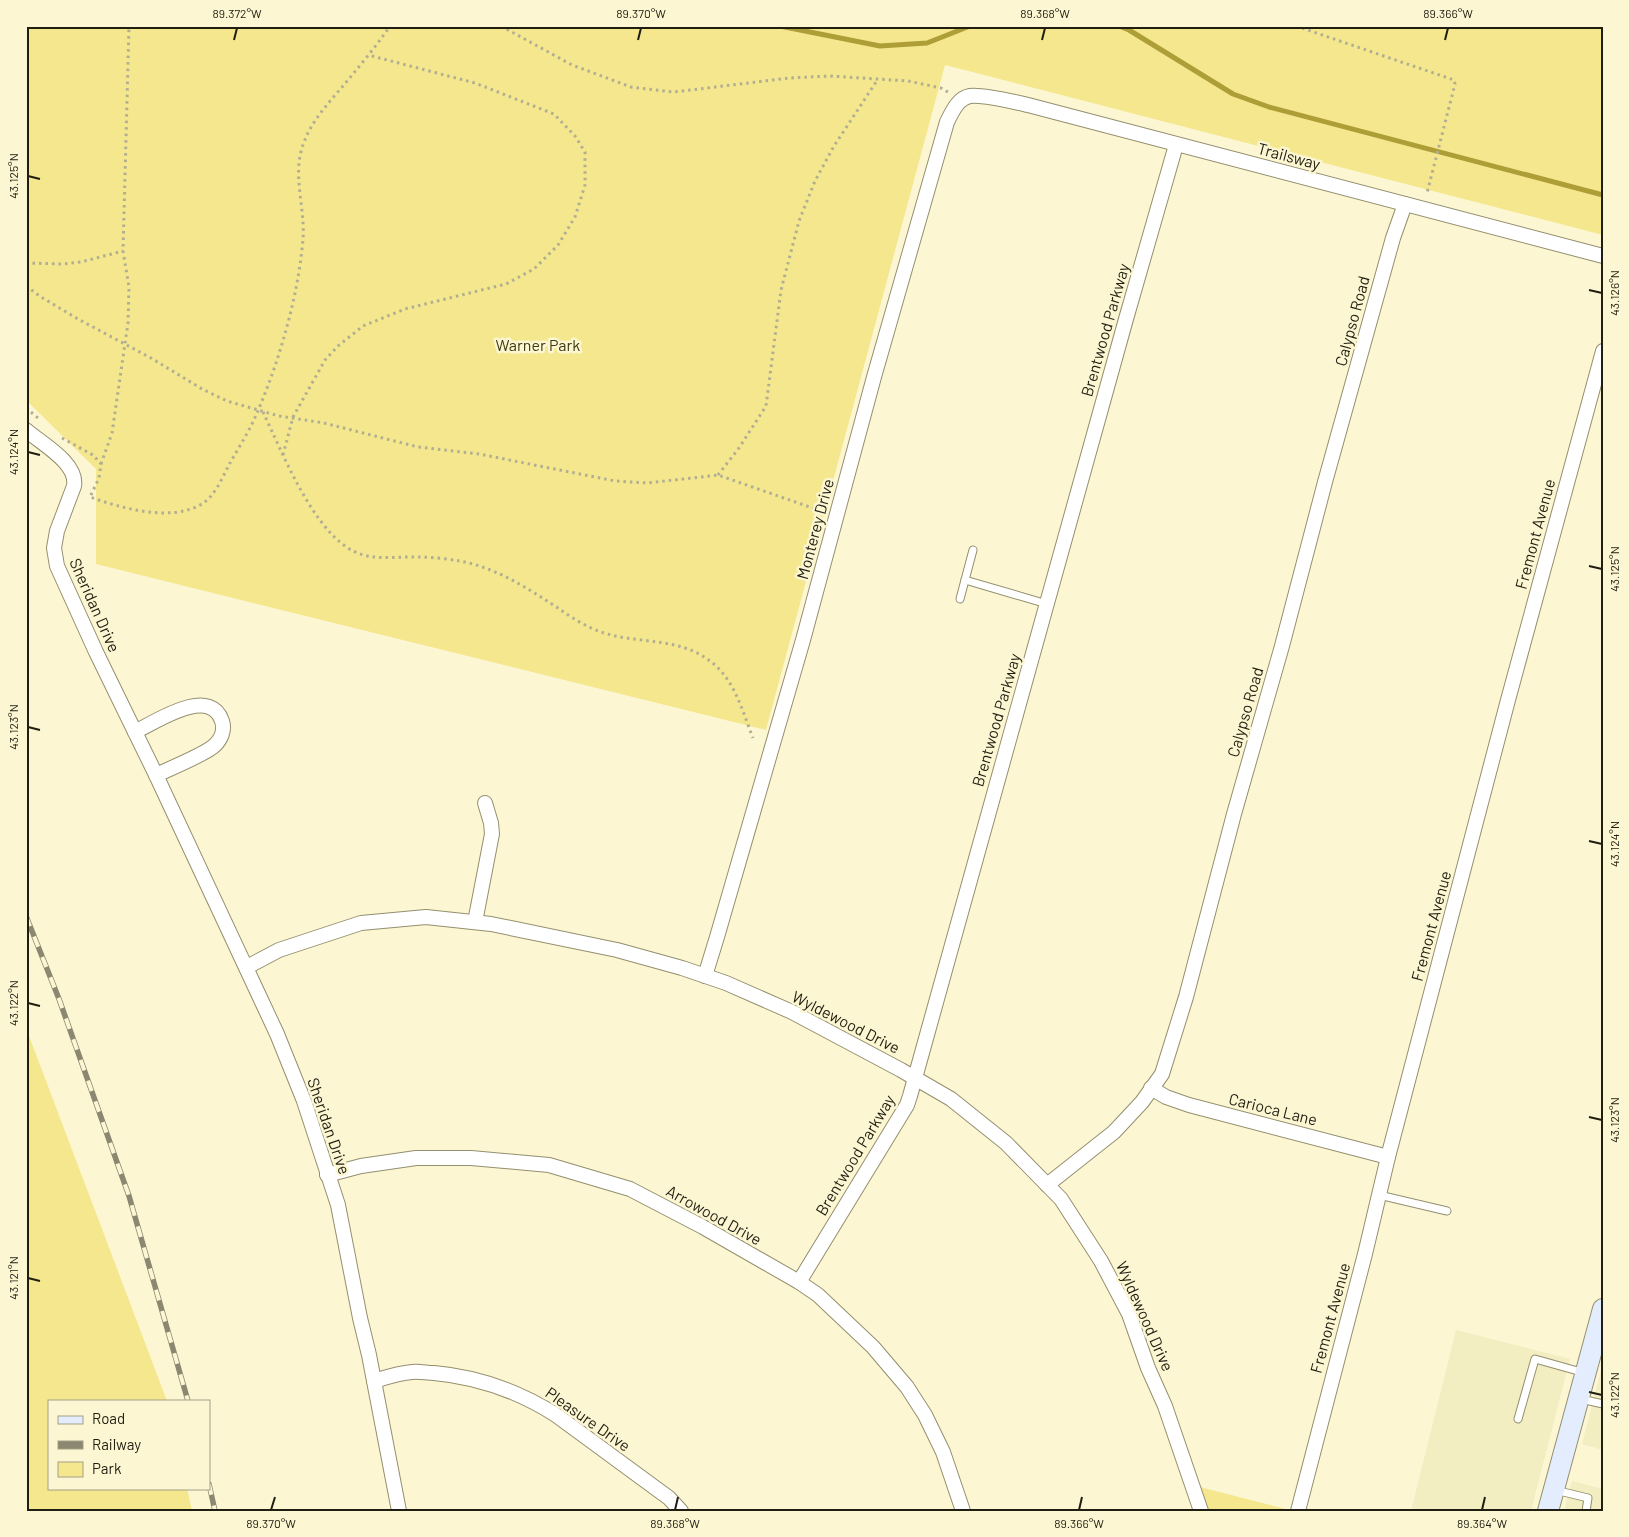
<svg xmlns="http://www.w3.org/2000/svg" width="1629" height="1537" font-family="Barlow,sans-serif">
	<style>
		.built { fill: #f3edc2 }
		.green { fill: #f5e78d }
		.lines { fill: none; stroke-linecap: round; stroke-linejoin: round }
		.stream { stroke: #ae9e37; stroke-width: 5 }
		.lane-casing { stroke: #948f6e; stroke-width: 9 }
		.street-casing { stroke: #948f6e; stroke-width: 16 }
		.secondary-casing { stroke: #948f6e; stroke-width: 22 }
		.path { stroke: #b2ae92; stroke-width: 3; stroke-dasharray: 2.5 4; stroke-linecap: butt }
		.lane { stroke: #fff; stroke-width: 7 }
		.street { stroke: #fff; stroke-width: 14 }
		.secondary { stroke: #e3edfe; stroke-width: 20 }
		.rail-casing { stroke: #8b8770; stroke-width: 5.5 }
		.rail { stroke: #fcf6d3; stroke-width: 4; stroke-dasharray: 11; stroke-linecap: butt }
		.ticks { fill: none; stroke: #201e11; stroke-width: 2 }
		.labels { text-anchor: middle; stroke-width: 5; stroke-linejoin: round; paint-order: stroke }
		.street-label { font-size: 16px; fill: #201e11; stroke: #fcf6d3 }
		.park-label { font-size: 16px; fill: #413a0f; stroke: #fcf6d3 }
		.neatline { fill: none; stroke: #201e11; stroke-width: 2 }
		.ticks-label { font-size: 12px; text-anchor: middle; fill: #201e11 }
	</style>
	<rect width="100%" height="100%" fill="#fcf6d3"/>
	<g class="built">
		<path d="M1456 1330 1570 1359 1531 1511H1411Z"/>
		<path d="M1603 1363V1450L1582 1444Z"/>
		<path d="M1572 1481 1603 1489V1511H1564Z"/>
	</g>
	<g class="green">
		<path d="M26 26H1603V235L945 65 766 730 96 564V469L26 400Z"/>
		<path d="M26 1028 167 1401H49V1488H187L192 1511H26Z"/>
		<path d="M1192 1485 1293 1511H1201Z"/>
	</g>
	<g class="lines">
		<g class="stream">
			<path d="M780 26 880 46 927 43 970 26"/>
			<path d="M1119 26 1129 30 1233 94 1269 107 1603 195"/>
		</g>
		<defs>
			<g id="lane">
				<path d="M973 550 965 580 1047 604"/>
				<path d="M960 599 965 580"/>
				<path d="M1379 1195 1447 1211"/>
				<path d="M1581 1399 1603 1404"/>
				<path d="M1518 1419 1535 1359 1585 1373"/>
				<path d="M1555 1490 1588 1498 1586 1511"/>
			</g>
			<g id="street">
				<path d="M26 430C42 444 78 463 74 486L57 531 54 548 57 566 96 652 156 775 277 1034 304 1101 338 1205 360 1318 369 1355 399 1511"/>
				<path d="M135 732C155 722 210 685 222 721 225 730 221 739 215 745 206 754 169 769 156 775"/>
				<path d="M475 922 492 834 491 823 485 803"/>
				<path d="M247 967 279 950 361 923 426 917 491 924 617 950 682 968 726 983 792 1012 901 1070 951 1099 1006 1143 1061 1199 1101 1261 1129 1314 1148 1368 1165 1406 1201 1511"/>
				<path d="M705 976 717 937 803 640 874 377 947 122C952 112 958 98 970 96 982 94 1015 102 1028 105L1603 256"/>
				<path d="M1151 1088 1166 1097 1189 1105 1388 1157"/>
				<path d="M327 1175 361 1166 416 1158H471L549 1165 630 1189 703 1227 799 1282 818 1295 873 1347 907 1387 925 1415 943 1452 963 1511"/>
				<path d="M1047 1185 1114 1132 1142 1102 1162 1074 1186 997 1234 814 1282 646 1325 482 1393 238 1405 204"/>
				<path d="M799 1282 907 1105 910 1096 1126 319 1176 145"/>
				<path d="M374 1381C387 1377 399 1373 412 1372 419 1371 427 1373 434 1373 480 1377 518 1391 556 1415L669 1498 681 1511"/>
				<path d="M1298 1511 1365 1254 1388 1157 1508 700 1603 351"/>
			</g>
			<path id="secondary" d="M1548 1511 1603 1309"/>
		</defs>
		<use href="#lane" class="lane-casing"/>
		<use href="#street" class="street-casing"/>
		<use href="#secondary" class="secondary-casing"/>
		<g class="path">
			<path d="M501 26 572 65 631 87 674 92 789 78 830 76 908 81 941 88 948 92"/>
			<path d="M1296 26 1454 80 1455 84 1427 193"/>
			<path d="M26 263 63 264 81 262 123 251"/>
			<path d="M26 286 41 297 78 319 151 358 202 389 227 401 279 416 324 423 418 447 479 454 615 481 648 483 718 475 824 512"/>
			<path d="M26 408 38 418"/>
			<path d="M263 412C282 452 309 520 345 546 368 563 393 556 418 557 432 557 447 559 460 561 497 568 527 588 558 608 572 618 588 628 604 633 643 645 682 636 715 665 736 684 743 713 753 738"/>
			<path d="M62 438 93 455 101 464 99 478 90 497C121 508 169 522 200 505 215 497 222 478 230 463 239 447 250 430 257 413 280 359 298 297 303 239 305 211 295 183 300 156 306 125 329 103 348 80 362 63 377 45 390 26"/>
			<path d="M283 455 293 417 325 360 338 346 363 326 405 309 506 284 534 269 558 245 575 217 585 185V152L575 136 554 114 475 83 368 55"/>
			<path d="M101 464 112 433 128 323 129 287 123 251 129 26"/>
			<path d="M718 475 739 448 766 406 781 290 799 221 815 181 834 146 878 79"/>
		</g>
		<use href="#lane" class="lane"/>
		<use href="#street" class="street"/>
		<use href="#secondary" class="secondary"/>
		<defs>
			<g id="rail">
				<path d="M26 916 59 999 129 1196 188 1401"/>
				<path d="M209 1484 215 1511"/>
			</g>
		</defs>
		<use href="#rail" class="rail-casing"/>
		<use href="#rail" class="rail"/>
	</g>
	<path class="ticks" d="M234 40 237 28M638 40 641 28M1042 40 1045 28M1445 40 1448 28M28 176 40 179M1589 290 1602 293M28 452 40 455M1589 566 1602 569M28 727 40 730M1589 841 1602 844M28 1003 40 1006M1589 1117 1602 1120M28 1278 40 1281M1589 1392 1602 1395M271 1510 275 1497M675 1510 678 1497M1079 1510 1082 1497M1482 1510 1485 1497"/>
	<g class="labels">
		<g class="street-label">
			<text transform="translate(1289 156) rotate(15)" y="6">Trailsway</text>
			<text transform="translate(1352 321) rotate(-75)" y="6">Calypso Road</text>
			<text transform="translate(1105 330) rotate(-74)" y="6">Brentwood Parkway</text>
			<text transform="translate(815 529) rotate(-75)" y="6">Monterey Drive</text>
			<text transform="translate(1535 534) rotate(-75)" y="6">Fremont Avenue</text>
			<text transform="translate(95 605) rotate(66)" y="6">Sheridan Drive</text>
			<text transform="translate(1245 712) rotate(-74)" y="6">Calypso Road</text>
			<text transform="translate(996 720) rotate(-74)" y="6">Brentwood Parkway</text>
			<text transform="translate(1431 926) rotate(-75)" y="6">Fremont Avenue</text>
			<text transform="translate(846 1022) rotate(27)" y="6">Wyldewood Drive</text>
			<text transform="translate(1273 1109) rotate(14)" y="6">Carioca Lane</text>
			<text transform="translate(329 1126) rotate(71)" y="6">Sheridan Drive</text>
			<text transform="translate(855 1155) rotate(-59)" y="6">Brentwood Parkway</text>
			<text transform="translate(714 1215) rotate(29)" y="6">Arrowood Drive</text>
			<text transform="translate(1145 1316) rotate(66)" y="6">Wyldewood Drive</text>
			<text transform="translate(1330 1318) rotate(-75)" y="6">Fremont Avenue</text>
			<text transform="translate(588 1419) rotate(35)" y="6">Pleasure Drive</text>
		</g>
		<g class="park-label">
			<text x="538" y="351">Warner Park</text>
		</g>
	</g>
	<rect width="1629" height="1537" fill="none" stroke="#fcf6d3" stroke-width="55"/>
	<rect x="48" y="1400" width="162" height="90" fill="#fcf6d3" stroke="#a4a085"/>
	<rect x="58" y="1416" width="25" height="8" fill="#e3edfe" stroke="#a4a085"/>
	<text x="92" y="1424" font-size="15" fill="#201e11">Road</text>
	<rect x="58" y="1441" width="25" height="8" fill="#8b8770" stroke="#a4a085"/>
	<text x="92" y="1450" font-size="15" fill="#201e11">Railway</text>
	<rect x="58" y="1462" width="25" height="15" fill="#f5e78d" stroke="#a4a085"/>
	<text x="92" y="1474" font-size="15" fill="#201e11">Park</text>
	<rect x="28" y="28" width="1574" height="1482" class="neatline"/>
	<g class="ticks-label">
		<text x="237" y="18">89.372°W</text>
		<text x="641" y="18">89.370°W</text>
		<text x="1045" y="18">89.368°W</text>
		<text x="1448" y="18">89.366°W</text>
		<text transform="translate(14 176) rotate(-90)" y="4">43.125°N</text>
		<text transform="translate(1615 293) rotate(-90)" y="4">43.126°N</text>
		<text transform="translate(14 452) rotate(-90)" y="4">43.124°N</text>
		<text transform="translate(1615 569) rotate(-90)" y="4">43.125°N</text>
		<text transform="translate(14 727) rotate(-90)" y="4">43.123°N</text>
		<text transform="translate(1615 844) rotate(-90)" y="4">43.124°N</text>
		<text transform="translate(14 1003) rotate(-90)" y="4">43.122°N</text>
		<text transform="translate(1615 1120) rotate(-90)" y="4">43.123°N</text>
		<text transform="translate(14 1278) rotate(-90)" y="4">43.121°N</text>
		<text transform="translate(1615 1395) rotate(-90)" y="4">43.122°N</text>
		<text x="271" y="1528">89.370°W</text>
		<text x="675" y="1528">89.368°W</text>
		<text x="1079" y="1528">89.366°W</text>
		<text x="1482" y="1528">89.364°W</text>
	</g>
</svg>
